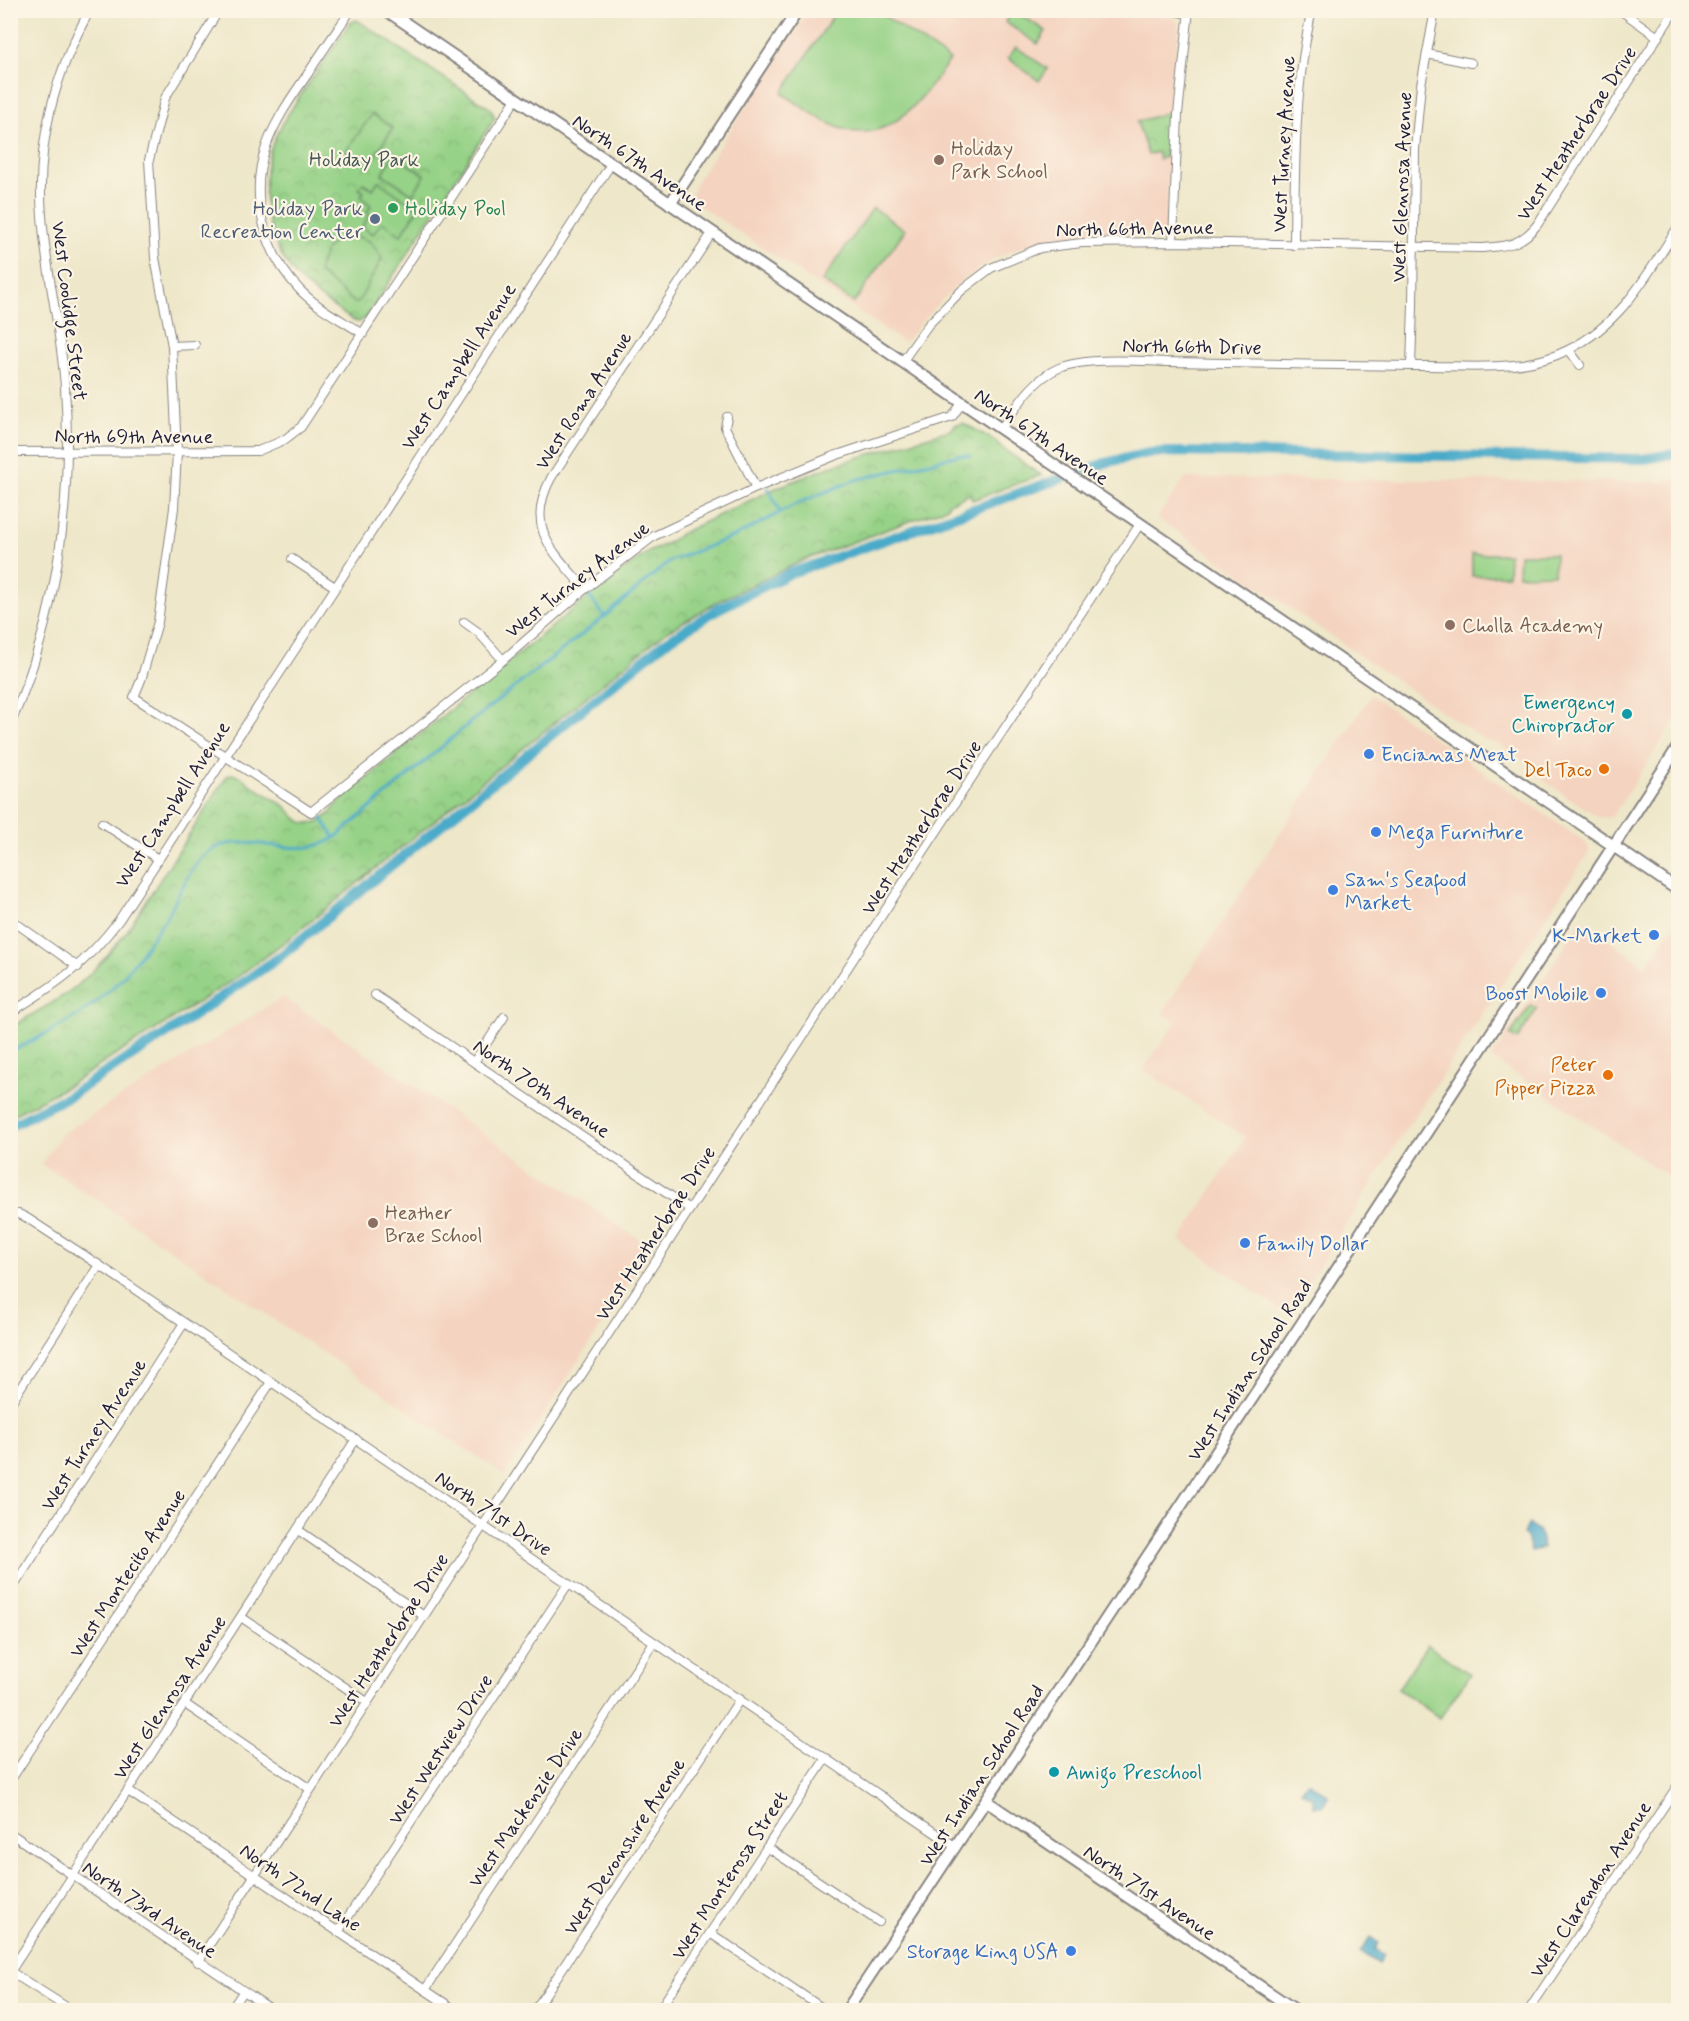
<svg xmlns="http://www.w3.org/2000/svg" width="1689" height="2021" font-family="Mynerve,sans-serif">
	<style>
		.built { fill: #f4d3c0 }
		.grass { fill: url(#grass-dots); stroke: #5c7a61; stroke-width: 1.5 }
		.park { fill: url(#park-crowns); stroke: #5c7a61; stroke-width: 1.5 }
		.pitch { fill: #96d287; stroke: #5c7a61; stroke-width: 1.5 }
		.water { fill: #4aaac9; stroke: #366682; stroke-width: 1.5 }
		.lines { fill: none; stroke-linecap: round; stroke-linejoin: round }
		.stream { stroke: #4aaac9; stroke-width: 3 }
		.canal { stroke: #4aaac9; stroke-width: 10 }
		.street-casing { stroke: #888482; stroke-width: 10 }
		.secondary-casing { stroke: #888482; stroke-width: 14 }
		.street { stroke: #fff; stroke-width: 8 }
		.secondary { stroke: #fff; stroke-width: 10 }
		.education-dot { fill: #8d6e63; stroke: #fcf5e5; stroke-width: 2 }
		.leisure-dot { fill: #2e9e5b; stroke: #fcf5e5; stroke-width: 2 }
		.service-dot { fill: #5c6f8a; stroke: #fcf5e5; stroke-width: 2 }
		.culture-dot { fill: #0f9aa8; stroke: #fcf5e5; stroke-width: 2 }
		.shop-dot { fill: #3f7fe0; stroke: #fcf5e5; stroke-width: 2 }
		.food-dot { fill: #e8710a; stroke: #fcf5e5; stroke-width: 2 }
		.labels { text-anchor: middle; stroke-width: 4.5; stroke-linejoin: round; paint-order: stroke }
		.street-label { font-size: 20px; fill: #22223b; stroke: #fcf5e5 }
		.education-label { font-size: 20px; fill: #785e54; stroke: #fcf5e5; text-anchor: start }
		.park-label { font-size: 20px; fill: #455752; stroke: #fcf5e5 }
		.service-label { font-size: 20px; fill: #4e5e75; stroke: #fcf5e5; text-anchor: end }
		.leisure-label { font-size: 20px; fill: #27864d; stroke: #fcf5e5; text-anchor: start }
		.culture-label { font-size: 20px; fill: #0d838f; stroke: #fcf5e5; text-anchor: end }
		.shop-label { font-size: 20px; fill: #366cbe; stroke: #fcf5e5; text-anchor: start }
		.food-label { font-size: 20px; fill: #c56008; stroke: #fcf5e5; text-anchor: end }
	</style>
	<defs>
		<pattern id="grass-dots" width="8" height="8" patternUnits="userSpaceOnUse" patternTransform="scale(1.5)"><rect width="8" height="8" fill="#96d287"/><path d="M2 2h.1M6 6h.1" fill="none" stroke="#81b475" stroke-width="1.8" stroke-linecap="round"/></pattern>
		<pattern id="park-crowns" width="20" height="18" patternUnits="userSpaceOnUse" patternTransform="scale(1.5)"><rect width="20" height="18" fill="#96d287"/><path d="M2 6a3 3 0 1 1 6 0M12 15a3 3 0 1 1 6 0" fill="none" stroke="#81b475"/></pattern>
	</defs>
	<rect width="100%" height="100%" fill="#fcf5e5"/>
	<filter id="ink" filterUnits="userSpaceOnUse"><feTurbulence type="fractalNoise" baseFrequency=".0167" numOctaves="2"/><feDisplacementMap in="SourceGraphic" scale="12" xChannelSelector="R" yChannelSelector="G"/><feConvolveMatrix kernelMatrix="1 2 1 2 8 2 1 2 1" color-interpolation-filters="sRGB"/></filter>
	<filter id="wash" filterUnits="userSpaceOnUse"><feTurbulence type="fractalNoise" baseFrequency=".008" numOctaves="4" result="noise"/><feDisplacementMap in="SourceGraphic" scale="24" xChannelSelector="R" yChannelSelector="G"/><feGaussianBlur stdDeviation="1.35" result="paint"/><feColorMatrix in="noise" values="0 0 0 0 0 0 0 0 0 0 0 0 0 0 0 0 0 1.4 0 .05"/><feComposite in="paint" operator="in"/></filter>
	<g filter="url(#wash)">
		<rect width="100%" height="100%" fill="#eee7c9"/>
		<g class="built">
			<path d="M1124 10 1170 17 1176 20 1179 28 1170 94 1167 223 1164 232 1161 234 1065 236 1033 243 1016 249 991 261 963 280 933 309 907 340 902 341 697 204 693 199 692 194 695 184 808 11Z"/>
			<path d="M1185 478 1664 482 1678 478V716L1614 814 1609 818 1598 817 1547 783 1524 761 1500 745 1483 739 1157 518Z"/>
			<path d="M1371 695 1585 842 1589 848V852L1400 1139 1288 1315 1180 1240 1245 1137 1143 1070 1176 1022 1162 1013Z"/>
			<path d="M1678 919V1183L1491 1058 1582 920 1646 967Z"/>
			<path d="M283 997 652 1248 504 1475 94 1198 41 1164 63 1133Z"/>
		</g>
		<path class="grass" d="M1531 1005 1537 1009 1517 1040 1510 1035Z"/>
		<g class="park">
			<path d="M357 20 491 109 495 118 366 318 359 322 354 321C334 307 313 294 296 276 265 240 256 182 275 138 283 120 295 104 306 87 321 66 335 45 350 23Z"/>
			<path d="M1168 112 1166 157 1159 159 1157 152 1148 155 1137 122Z"/>
			<path d="M963 423 997 442 999 446 1041 475 972 500 970 494 949 503 946 508 804 560 717 602 666 632 294 935 236 978 66 1087 11 1116V1028C29 1015 49 1006 67 993 91 976 109 954 127 931L227 776 232 774 240 776 251 785 285 806 297 819 304 823H315L329 815 338 803 403 748 608 581 649 552 669 542 684 532 776 488 837 464 953 429 954 425Z"/>
		</g>
		<g class="pitch">
			<path d="M837 10 877 11 950 60C925 93 895 143 846 130 824 124 802 106 782 93Z"/>
			<path d="M1013 10 1046 31 1038 44 1005 22Z"/>
			<path d="M1016 47 1048 69 1039 81 1008 58Z"/>
			<path d="M372 114 393 128 368 166 346 151Z"/>
			<path d="M394 155 425 175 413 194 382 174Z"/>
			<path d="M378 181 418 209 401 235 382 222 373 234 362 227 370 214 367 212 371 206 361 196 364 192 359 189 363 183 373 189Z"/>
			<path d="M873 208 905 230 854 303 822 281Z"/>
			<path d="M346 232 371 242 382 258 358 303H355L318 272 326 249Z"/>
			<path d="M1472 554H1509L1508 575 1472 576Z"/>
			<path d="M1519 554H1555L1554 574 1518 575Z"/>
			<path d="M1427 1645 1470 1674 1440 1718 1398 1689Z"/>
		</g>
		<g class="water">
			<path d="M1529 1524 1539 1531 1543 1548 1531 1551 1527 1537 1523 1534Z"/>
			<path d="M1308 1782 1329 1796 1323 1806H1313V1798L1301 1791Z"/>
			<path d="M1370 1937 1379 1943 1375 1949 1384 1955 1379 1964 1360 1952Z"/>
		</g>
		<g class="lines">
			<g class="stream">
				<path d="M768 488 780 512"/>
				<path d="M588 595 605 617"/>
				<path d="M321 817 335 838"/>
				<path d="M10 1052C51 1032 89 1013 120 980 136 963 149 941 163 922 178 901 189 863 211 850 249 829 295 863 335 838L472 721 609 613 670 561 738 535 796 504 855 480 959 455 971 456"/>
			</g>
			<path class="canal" d="M10 1126 69 1096 177 1027 277 959 664 643 718 609 791 573 1105 463 1148 453 1170 452 1644 459 1678 453"/>
		</g>
	</g>
	<g filter="url(#ink)">
		<g class="lines">
			<defs>
				<g id="street">
					<path d="M219 10 165 98 149 160 155 258 172 346 177 452 174 508 158 622 141 680 134 697 311 812 503 660 585 589 654 536 756 488 834 456 952 417 962 403"/>
					<path d="M351 10C336 32 321 53 307 75 273 123 247 165 264 226 270 250 282 271 299 289 317 308 342 320 363 334"/>
					<path d="M1170 10 1188 14"/>
					<path d="M1620 10 1658 37"/>
					<path d="M1427 54 1471 63"/>
					<path d="M1173 242 1178 114 1189 10"/>
					<path d="M1294 245C1295 166 1294 87 1312 10"/>
					<path d="M172 346 195 345"/>
					<path d="M1569 350 1580 365"/>
					<path d="M902 362 928 325 962 290 991 268 1040 248 1082 243 1173 242 1481 248C1506 246 1520 246 1537 225L1675 10"/>
					<path d="M1411 366 1413 305 1415 149 1421 85 1435 10"/>
					<path d="M727 417 725 427 756 488"/>
					<path d="M1001 429C1017 406 1033 379 1059 368 1085 357 1139 361 1168 362 1254 363 1340 366 1426 366 1473 366 1525 372 1568 350 1622 323 1647 275 1678 227"/>
					<path d="M10 452 258 451 284 440 301 427 516 99"/>
					<path d="M292 559 335 587"/>
					<path d="M585 589C553 551 524 529 551 478L712 233"/>
					<path d="M464 622 478 632 503 660"/>
					<path d="M10 725C57 619 73 502 65 387 61 329 46 273 42 216 36 144 55 72 90 10"/>
					<path d="M102 823 158 859"/>
					<path d="M10 919 78 967"/>
					<path d="M375 995 690 1209"/>
					<path d="M10 1013C57 984 85 965 119 920L611 164"/>
					<path d="M474 1062 504 1017"/>
					<path d="M10 1214H19L27 1218 99 1265 956 1847"/>
					<path d="M10 1404 99 1265"/>
					<path d="M298 1530 424 1616"/>
					<path d="M10 1592 184 1323"/>
					<path d="M241 1617 367 1702"/>
					<path d="M185 1704 310 1789"/>
					<path d="M10 1781 271 1382"/>
					<path d="M128 1791 455 2010"/>
					<path d="M10 1833 272 2010"/>
					<path d="M767 1847 879 1922"/>
					<path d="M338 1932 568 1584"/>
					<path d="M710 1933 825 2010"/>
					<path d="M198 1962 967 785 1140 524"/>
					<path d="M10 1972 356 1439"/>
					<path d="M11 1972 71 2010"/>
					<path d="M425 1990 654 1642"/>
					<path d="M231 2010 243 1992"/>
					<path d="M535 2010 740 1699"/>
					<path d="M659 2010 826 1758"/>
					<path d="M1529 2010 1678 1785"/>
				</g>
				<g id="secondary">
					<path d="M386 10 1678 890"/>
					<path d="M670 204 798 10"/>
					<path d="M986 1801 1295 2010"/>
					<path d="M847 2010 1300 1326 1678 747"/>
				</g>
			</defs>
			<use href="#street" class="street-casing"/>
			<use href="#secondary" class="secondary-casing"/>
			<use href="#street" class="street"/>
			<use href="#secondary" class="secondary"/>
		</g>
	</g>
	<g class="education-dot">
		<circle cx="939" cy="160" r="6"/>
		<circle cx="1450" cy="625" r="6"/>
		<circle cx="373" cy="1223" r="6"/>
	</g>
	<circle class="leisure-dot" cx="393" cy="208" r="6"/>
	<circle class="service-dot" cx="375" cy="219" r="6"/>
	<g class="culture-dot">
		<circle cx="1627" cy="714" r="6"/>
		<circle cx="1054" cy="1772" r="6"/>
	</g>
	<g class="shop-dot">
		<circle cx="1369" cy="754" r="6"/>
		<circle cx="1376" cy="832" r="6"/>
		<circle cx="1333" cy="890" r="6"/>
		<circle cx="1654" cy="935" r="6"/>
		<circle cx="1601" cy="993" r="6"/>
		<circle cx="1245" cy="1243" r="6"/>
		<circle cx="1071" cy="1951" r="6"/>
	</g>
	<g class="food-dot">
		<circle cx="1604" cy="769" r="6"/>
		<circle cx="1608" cy="1075" r="6"/>
	</g>
	<g class="labels">
		<g class="street-label">
			<text transform="translate(1576 133) rotate(-57)" y="7">West Heatherbrae Drive</text>
			<text transform="translate(1283 144) rotate(-87)" y="7">West Turney Avenue</text>
			<text transform="translate(640 162) rotate(34)" y="7">North 67th Avenue</text>
			<text transform="translate(1401 187) rotate(-88)" y="7">West Glenrosa Avenue</text>
			<text transform="translate(1135 228) rotate(-1)" y="7">North 66th Avenue</text>
			<text transform="translate(70 311) rotate(83)" y="7">West Coolidge Street</text>
			<text transform="translate(1192 346) rotate(1)" y="7">North 66th Drive</text>
			<text transform="translate(458 366) rotate(-57)" y="7">West Campbell Avenue</text>
			<text transform="translate(583 400) rotate(-57)" y="7">West Roma Avenue</text>
			<text x="134" y="443">North 69th Avenue</text>
			<text transform="translate(1042 436) rotate(34)" y="7">North 67th Avenue</text>
			<text transform="translate(577 579) rotate(-38)" y="7">West Turney Avenue</text>
			<text transform="translate(172 804) rotate(-57)" y="7">West Campbell Avenue</text>
			<text transform="translate(921 827) rotate(-57)" y="7">West Heatherbrae Drive</text>
			<text transform="translate(542 1088) rotate(34)" y="7">North 70th Avenue</text>
			<text transform="translate(655 1233) rotate(-57)" y="7">West Heatherbrae Drive</text>
			<text transform="translate(1249 1370) rotate(-57)" y="7">West Indian School Road</text>
			<text transform="translate(93 1434) rotate(-57)" y="7">West Turney Avenue</text>
			<text transform="translate(494 1513) rotate(34)" y="7">North 71st Drive</text>
			<text transform="translate(127 1573) rotate(-57)" y="7">West Montecito Avenue</text>
			<text transform="translate(388 1640) rotate(-57)" y="7">West Heatherbrae Drive</text>
			<text transform="translate(169 1697) rotate(-57)" y="7">West Glenrosa Avenue</text>
			<text transform="translate(440 1749) rotate(-57)" y="7">West Westview Drive</text>
			<text transform="translate(981 1775) rotate(-57)" y="7">West Indian School Road</text>
			<text transform="translate(525 1807) rotate(-56)" y="7">West Mackenzie Drive</text>
			<text transform="translate(624 1846) rotate(-57)" y="7">West Devonshire Avenue</text>
			<text transform="translate(729 1875) rotate(-57)" y="7">West Monterosa Street</text>
			<text transform="translate(301 1887) rotate(34)" y="7">North 72nd Lane</text>
			<text transform="translate(1590 1889) rotate(-57)" y="7">West Clarendon Avenue</text>
			<text transform="translate(1150 1892) rotate(34)" y="7">North 71st Avenue</text>
			<text transform="translate(150 1909) rotate(34)" y="7">North 73rd Avenue</text>
		</g>
		<g class="education-label">
			<text x="951" y="155">Holiday<tspan x="951" dy="23">Park School</tspan></text>
			<text x="1462" y="632">Cholla Academy</text>
			<text x="385" y="1219">Heather<tspan x="385" dy="23">Brae School</tspan></text>
		</g>
		<g class="park-label">
			<text x="364" y="166">Holiday Park</text>
		</g>
		<g class="service-label">
			<text x="363" y="215">Holiday Park<tspan x="363" dy="23">Recreation Center</tspan></text>
		</g>
		<g class="leisure-label">
			<text x="405" y="215">Holiday Pool</text>
		</g>
		<g class="culture-label">
			<text x="1615" y="709">Emergency<tspan x="1615" dy="23">Chiropractor</tspan></text>
			<text x="1066" y="1779" text-anchor="start">Amigo Preschool</text>
		</g>
		<g class="shop-label">
			<text x="1381" y="761">Encianas Meat</text>
			<text x="1388" y="839">Mega Furniture</text>
			<text x="1345" y="886">Sam's Seafood<tspan x="1345" dy="23">Market</tspan></text>
			<text x="1642" y="942" text-anchor="end">K-Market</text>
			<text x="1589" y="1000" text-anchor="end">Boost Mobile</text>
			<text x="1257" y="1250">Family Dollar</text>
			<text x="1059" y="1958" text-anchor="end">Storage King USA</text>
		</g>
		<g class="food-label">
			<text x="1592" y="776">Del Taco</text>
			<text x="1596" y="1071">Peter<tspan x="1596" dy="23">Pipper Pizza</tspan></text>
		</g>
	</g>
	<rect width="1689" height="2021" fill="none" stroke="#fcf5e5" stroke-width="36"/>
</svg>
